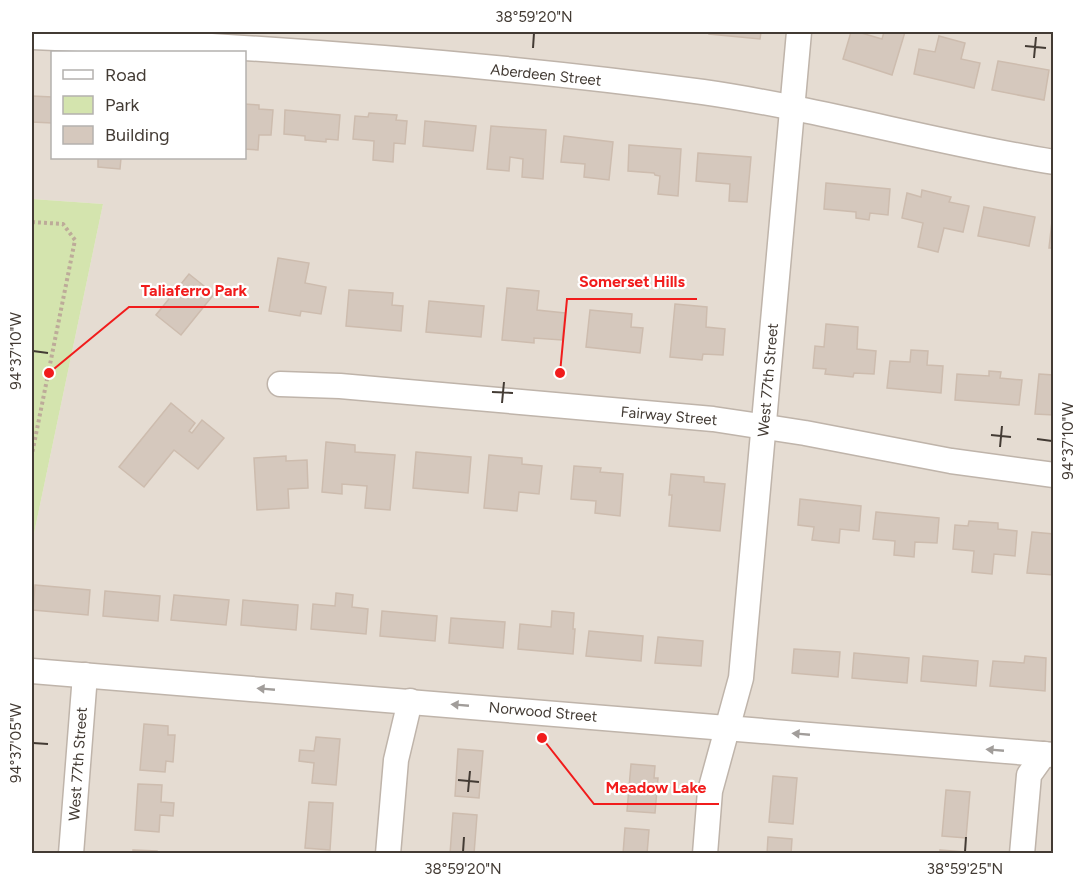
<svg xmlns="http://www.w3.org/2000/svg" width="1085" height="885" font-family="Figtree,sans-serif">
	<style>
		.residential { fill: #e5dcd2; fill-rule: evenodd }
		.green { fill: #d4e4ae }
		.building { fill: #d5c8bd; stroke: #cdbcae; stroke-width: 1.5 }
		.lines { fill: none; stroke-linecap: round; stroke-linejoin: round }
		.minor-casing { stroke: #bfb4aa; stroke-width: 27 }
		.path { stroke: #bdab99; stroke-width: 4; stroke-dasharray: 3 3; stroke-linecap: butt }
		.minor { stroke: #fff; stroke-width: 24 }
		.oneway { fill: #a19d9a }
		.ticks { fill: none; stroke: #433b34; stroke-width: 2 }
		.labels { text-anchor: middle; stroke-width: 4.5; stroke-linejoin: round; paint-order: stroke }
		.street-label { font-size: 15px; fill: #433b34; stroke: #fff }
		.leader { fill: none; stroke: #f11c1c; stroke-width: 2 }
		.callout-dot { fill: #f11c1c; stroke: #fff; stroke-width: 2 }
		.callout-label { font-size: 16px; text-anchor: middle; font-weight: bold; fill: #f11c1c; stroke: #fff; stroke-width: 4.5; stroke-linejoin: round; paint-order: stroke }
		.neatline { fill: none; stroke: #433b34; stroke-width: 2 }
		.ticks-label { font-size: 15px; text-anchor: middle; fill: #433b34 }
	</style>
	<rect width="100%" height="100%" fill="#f1ebe4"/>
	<path class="residential" d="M32 32H1053V853H32V543L103 204 32 199ZM52 52H244V158H52Z"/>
	<path class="green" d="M32 199 103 204 32 543Z"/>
	<g class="building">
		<path d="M709 32H761L760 39 709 34Z"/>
		<path d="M851 32H858L882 39 884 32H905L892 75 843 59Z"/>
		<path d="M939 36 965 43 961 59 980 63 974 88 914 74 919 49 935 52Z"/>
		<path d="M998 61 1049 70 1044 100 992 90Z"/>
		<path d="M32 96 52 97V123L32 122Z"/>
		<path d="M244 104 259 105V109L273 110 271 135H259L258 150 244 149Z"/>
		<path d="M285 110 340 115 338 140 326 139V142L305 140V136L284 134Z"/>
		<path d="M369 113 397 115 396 120 407 121 405 144 394 143 393 162 373 160 374 141 353 139 355 116 368 117Z"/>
		<path d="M425 121 476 126 473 151 423 146Z"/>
		<path d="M491 126 546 130 543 179 522 177 523 159 510 157 509 171 487 169Z"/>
		<path d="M564 136 613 142 609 180 584 177 585 164 561 162Z"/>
		<path d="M629 145 681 149 678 196 658 194 660 176 655 175 654 173 628 171Z"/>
		<path d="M698 153 751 157 747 202 729 201 730 184 696 181Z"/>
		<path d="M98 158H121L120 169 98 167Z"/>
		<path d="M826 183 890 189 888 215 870 213 869 220 856 218V212L824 209Z"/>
		<path d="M922 190 951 197 949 202 969 206 963 232 944 228 938 252 918 247 923 223 902 218 907 193 921 197Z"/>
		<path d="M984 207 1035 217 1029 246 978 236Z"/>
		<path d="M1052 221H1054V248H1049Z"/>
		<path d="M278 258 309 263 305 283 326 287 321 314 301 311 300 316 269 311Z"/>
		<path d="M189 274 214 294 181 335 156 315Z"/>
		<path d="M507 288 539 291 537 310 565 313 562 340 534 338V343L502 340Z"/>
		<path d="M349 290 393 293 392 305 403 306 401 331 346 326Z"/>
		<path d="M429 301 484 306 481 337 426 332Z"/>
		<path d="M675 304 707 307 706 327 725 329 723 355 703 354 702 360 670 357Z"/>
		<path d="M590 310 632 314 631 327 643 328 640 353 586 347Z"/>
		<path d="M826 324 858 327 857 349 876 351 874 374 854 373 853 377 825 374 826 369 813 368 815 346 824 347Z"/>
		<path d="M911 350 928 351 927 365 943 366 941 393 887 388 890 361 910 362Z"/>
		<path d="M989 371 1001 372 1000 378 1022 380 1019 405 955 400 957 374 989 376Z"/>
		<path d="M1039 374 1054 375V415L1035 414Z"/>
		<path d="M171 403 195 423 189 431 192 433 202 420 224 438 198 469 174 450 144 487 119 467Z"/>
		<path d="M326 442 355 445V452L395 455 390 510 365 508 367 486 342 484V494L322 492Z"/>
		<path d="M416 452 471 457 468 493 413 488Z"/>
		<path d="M489 455 522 458V464L542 466 539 494 519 492 517 511 484 508Z"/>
		<path d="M286 456V461L307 460 308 488 288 489 289 508 257 510 254 458Z"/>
		<path d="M574 466 601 468 600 472 623 474 620 516 595 513 596 501 571 499Z"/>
		<path d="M671 474 704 477V482L725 484 720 531 669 526 672 495H669Z"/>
		<path d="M800 499 861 506 859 531 840 529 839 543 812 540 814 527 798 525Z"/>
		<path d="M876 512 939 518 937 543 915 542 914 557 894 555 895 541 873 539Z"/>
		<path d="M969 521 998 523V529L1017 531 1015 556 994 554 992 574 972 572 974 551 953 549 955 525 968 526Z"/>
		<path d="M1032 532 1054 534V575L1027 573Z"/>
		<path d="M35 585 90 590 88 615 33 610Z"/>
		<path d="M105 591 160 596 158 621 103 616Z"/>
		<path d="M336 593 353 595 352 607 368 609 366 634 311 629 313 604 335 606Z"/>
		<path d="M174 595 229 600 226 625 171 620Z"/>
		<path d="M243 600 298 605 296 630 241 625Z"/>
		<path d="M382 611 437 616 435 641 380 636Z"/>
		<path d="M552 611 574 613 573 629H575L573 654 518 649 520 624 551 627Z"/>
		<path d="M451 618 505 622 503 648 449 643Z"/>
		<path d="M589 631 643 636 641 661 586 656Z"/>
		<path d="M658 637 703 641 701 666 655 663Z"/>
		<path d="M794 649 840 652 838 677 792 673Z"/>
		<path d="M854 653 909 658 907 683 852 678Z"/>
		<path d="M923 656 978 661 976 686 921 681Z"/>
		<path d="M1025 656 1046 658 1045 691 990 686 993 661 1024 663Z"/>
		<path d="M144 724 168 726V735H175L173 762 166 761 165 772 140 770Z"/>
		<path d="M316 737 340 739 336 785 312 783 314 763 299 761 300 750 314 751Z"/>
		<path d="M458 749 483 751 479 798 455 796Z"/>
		<path d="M631 764 655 766 654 778H658L655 813 627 811Z"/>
		<path d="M773 776 797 778 793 824 769 822Z"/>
		<path d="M138 784 162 785 161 802 174 803 173 816 160 815 159 832 135 830Z"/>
		<path d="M946 790 970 792 966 838 942 836Z"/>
		<path d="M309 802 333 803 330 850 305 848Z"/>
		<path d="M453 813 477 815 474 854H450Z"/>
		<path d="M625 828 649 830 647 854H623Z"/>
		<path d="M768 837 792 839 791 854H767Z"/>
		<path d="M133 850 157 851V854H133Z"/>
		<path d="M940 850 965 852V854H940Z"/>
	</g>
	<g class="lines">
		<defs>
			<g id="minor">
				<path d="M32 37C255 46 481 62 703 92 821 109 936 143 1054 162"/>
				<path d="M280 384 340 386 713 419 805 433 951 461 1054 475"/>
				<path d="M32 671 1054 755"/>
				<path d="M71 854 85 675"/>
				<path d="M388 854 396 760 410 701"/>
				<path d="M705 854 710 791 741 678 799 32"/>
				<path d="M1022 854 1029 775 1044 754"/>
			</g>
		</defs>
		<use href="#minor" class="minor-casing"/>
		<path class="path" d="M32 222 63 224 75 240 32 454"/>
		<use href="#minor" class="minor"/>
	</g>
	<defs><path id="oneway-solid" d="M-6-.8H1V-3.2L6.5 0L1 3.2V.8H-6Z" transform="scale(1.5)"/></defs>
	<g class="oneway">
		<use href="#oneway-solid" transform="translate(266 689) rotate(-175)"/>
		<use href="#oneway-solid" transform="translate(460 705) rotate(-175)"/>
		<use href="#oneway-solid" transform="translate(801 734) rotate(-175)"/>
		<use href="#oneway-solid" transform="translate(995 750) rotate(-175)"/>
	</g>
	<path class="ticks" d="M1025 46 1046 48M533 48 534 33M1034 58 1036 37M33 351 48 353M492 392 513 393M502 403 504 382M991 435 1011 437M1037 439 1052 441M1000 447 1002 426M33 743 48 744M458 780 479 782M468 792 470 771M463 852 464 837M965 852 966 837"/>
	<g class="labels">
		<g class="street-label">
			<text transform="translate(546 75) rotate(6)" y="5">Aberdeen Street</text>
			<text transform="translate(768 380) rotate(-85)" y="5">West 77th Street</text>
			<text transform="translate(669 416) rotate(5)" y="5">Fairway Street</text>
			<text transform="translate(543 712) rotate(5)" y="5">Norwood Street</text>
			<text transform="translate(78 764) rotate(-86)" y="5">West 77th Street</text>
		</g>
	</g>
	<path class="leader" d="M560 373L567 299H697M49 373L129 307H259M542 738L594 804H719"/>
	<g class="callout-dot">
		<circle cx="560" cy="373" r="6"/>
		<circle cx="49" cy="373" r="6"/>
		<circle cx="542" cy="738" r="6"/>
	</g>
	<g class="callout-label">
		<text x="632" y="287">Somerset Hills</text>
		<text x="194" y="296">Taliaferro Park</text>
		<text x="656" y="793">Meadow Lake</text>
	</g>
	<rect width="1085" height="885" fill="none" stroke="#ffffff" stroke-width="66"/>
	<rect x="51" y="51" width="195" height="108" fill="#ffffff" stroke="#b4b1ae" stroke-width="1.5"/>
	<rect x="63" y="70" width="30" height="9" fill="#ffffff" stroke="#b4b1ae" stroke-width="1.5"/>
	<text x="105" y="81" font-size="18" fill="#433b34">Road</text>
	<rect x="63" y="96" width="30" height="18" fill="#d4e4ae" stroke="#b4b1ae" stroke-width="1.5"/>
	<text x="105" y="111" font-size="18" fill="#433b34">Park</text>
	<rect x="63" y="126" width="30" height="18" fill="#d5c8bd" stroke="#b4b1ae" stroke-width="1.5"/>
	<text x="105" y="141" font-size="18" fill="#433b34">Building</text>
	<rect x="33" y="33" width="1019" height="819" class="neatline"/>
	<g class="ticks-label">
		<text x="534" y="22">38°59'20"N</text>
		<text transform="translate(16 351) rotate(-90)" y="5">94°37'10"W</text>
		<text transform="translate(1068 441) rotate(-90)" y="5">94°37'10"W</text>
		<text transform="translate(16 743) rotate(-90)" y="5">94°37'05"W</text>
		<text x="463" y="874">38°59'20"N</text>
		<text x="965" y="874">38°59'25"N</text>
	</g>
</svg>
